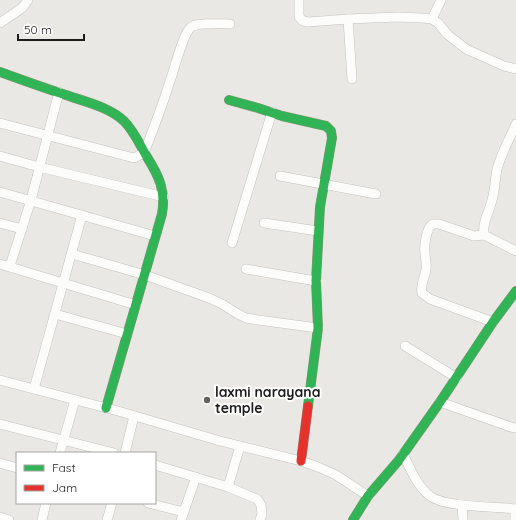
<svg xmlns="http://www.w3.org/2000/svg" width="516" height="520" font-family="Quicksand,sans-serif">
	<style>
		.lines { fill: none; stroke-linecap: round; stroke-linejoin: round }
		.street-casing { stroke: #c3c2c0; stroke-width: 10 }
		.fast-casing { stroke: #94947c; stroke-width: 10 }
		.jam-casing { stroke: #94947c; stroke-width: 10 }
		.street { stroke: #fcfcfb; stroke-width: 9 }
		.fast { stroke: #30b455; stroke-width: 9 }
		.jam { stroke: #e5322d; stroke-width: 9 }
		.poi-dot { fill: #646362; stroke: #fff; stroke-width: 1.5 }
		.labels { text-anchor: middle; stroke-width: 4; stroke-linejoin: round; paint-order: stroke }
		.poi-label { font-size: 14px; font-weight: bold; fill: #1c1c1c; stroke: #fff; text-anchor: start }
	</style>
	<rect width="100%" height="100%" fill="#eae8e4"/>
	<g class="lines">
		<defs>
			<g id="street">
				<path d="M299 0V17L303 21 308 22 348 19 398 17 422 18 432 19 438 23 448 35 466 49 504 66 516 69"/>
				<path d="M348 19 352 79"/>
				<path d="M432 19 441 0"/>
				<path d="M0 23 22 8 28 0"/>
				<path d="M0 123 134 158 144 153C153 130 162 107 169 84 174 72 182 35 191 27 198 22 221 24 230 24"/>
				<path d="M516 124C509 140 502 152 497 169 495 179 495 190 492 200 489 213 482 222 484 235L516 251"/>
				<path d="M0 156 39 167 164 197"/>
				<path d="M280 176 376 194"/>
				<path d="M0 192 155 236"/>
				<path d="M0 223 22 229"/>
				<path d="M264 223 318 231"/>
				<path d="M484 235 474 236 439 224C438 224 435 224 433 224 426 227 424 247 425 253 425 259 427 264 426 269 425 278 420 283 422 293L430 299 493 322"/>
				<path d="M232 243 272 112"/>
				<path d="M72 254 145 275 209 298 222 304 238 314 246 318 258 320 318 328"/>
				<path d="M0 264 136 305"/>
				<path d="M10 266 31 200 59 92"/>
				<path d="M246 269 316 281"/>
				<path d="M55 314 127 334"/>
				<path d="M405 346 457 378"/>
				<path d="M0 380 118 411 220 441 301 461 318 467 336 475 368 496"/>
				<path d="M34 389 82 215"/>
				<path d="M440 402 511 427 516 428"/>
				<path d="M0 424 114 453"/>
				<path d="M60 453 75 400"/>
				<path d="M125 453 134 416"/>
				<path d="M403 454C410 468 417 486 430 496 446 508 495 506 516 509"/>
				<path d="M0 463 17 468"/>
				<path d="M155 465 228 487 257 499 261 505 262 514 260 520"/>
				<path d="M228 487 240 446"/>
				<path d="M148 503 184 512"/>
				<path d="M462 505 463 520"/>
				<path d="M515 509V520"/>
				<path d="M0 517 9 520"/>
				<path d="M42 520 46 503"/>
				<path d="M107 520 112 503"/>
				<path d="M181 520 196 477"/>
			</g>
			<g id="fast">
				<path d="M0 72C22 80 44 88 66 95 86 102 109 107 124 121 134 131 140 145 147 157 159 176 166 191 162 214L106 408"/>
				<path d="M229 100 258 108 282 116 326 126 331 131 332 138 320 207 316 281 318 328 308 406"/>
				<path d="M353 520 368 496 399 460 440 402 493 322 516 291"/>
			</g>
			<path id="jam" d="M301 461 308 406"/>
		</defs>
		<use href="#street" class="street-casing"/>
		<use href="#fast" class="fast-casing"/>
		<use href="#jam" class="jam-casing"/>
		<use href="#street" class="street"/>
		<use href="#fast" class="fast"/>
		<use href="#jam" class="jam"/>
	</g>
	<circle class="poi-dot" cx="207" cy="400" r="4"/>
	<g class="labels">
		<g class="poi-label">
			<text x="215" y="397">laxmi narayana<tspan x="215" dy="16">temple</tspan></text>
		</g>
	</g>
	<rect x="16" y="452" width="140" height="52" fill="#ffffff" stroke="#a4a4a4"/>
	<rect x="24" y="465" width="20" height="6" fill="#30b455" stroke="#a4a4a4"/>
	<text x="52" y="472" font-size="12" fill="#1c1c1c">Fast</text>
	<rect x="24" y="485" width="20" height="6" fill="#e5322d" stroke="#a4a4a4"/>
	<text x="52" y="492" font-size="12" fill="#1c1c1c">Jam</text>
	<path d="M18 34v6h66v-6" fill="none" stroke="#1c1c1c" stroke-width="2"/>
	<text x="24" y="34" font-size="12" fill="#1c1c1c" stroke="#ffffff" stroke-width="3" paint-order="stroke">50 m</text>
</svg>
